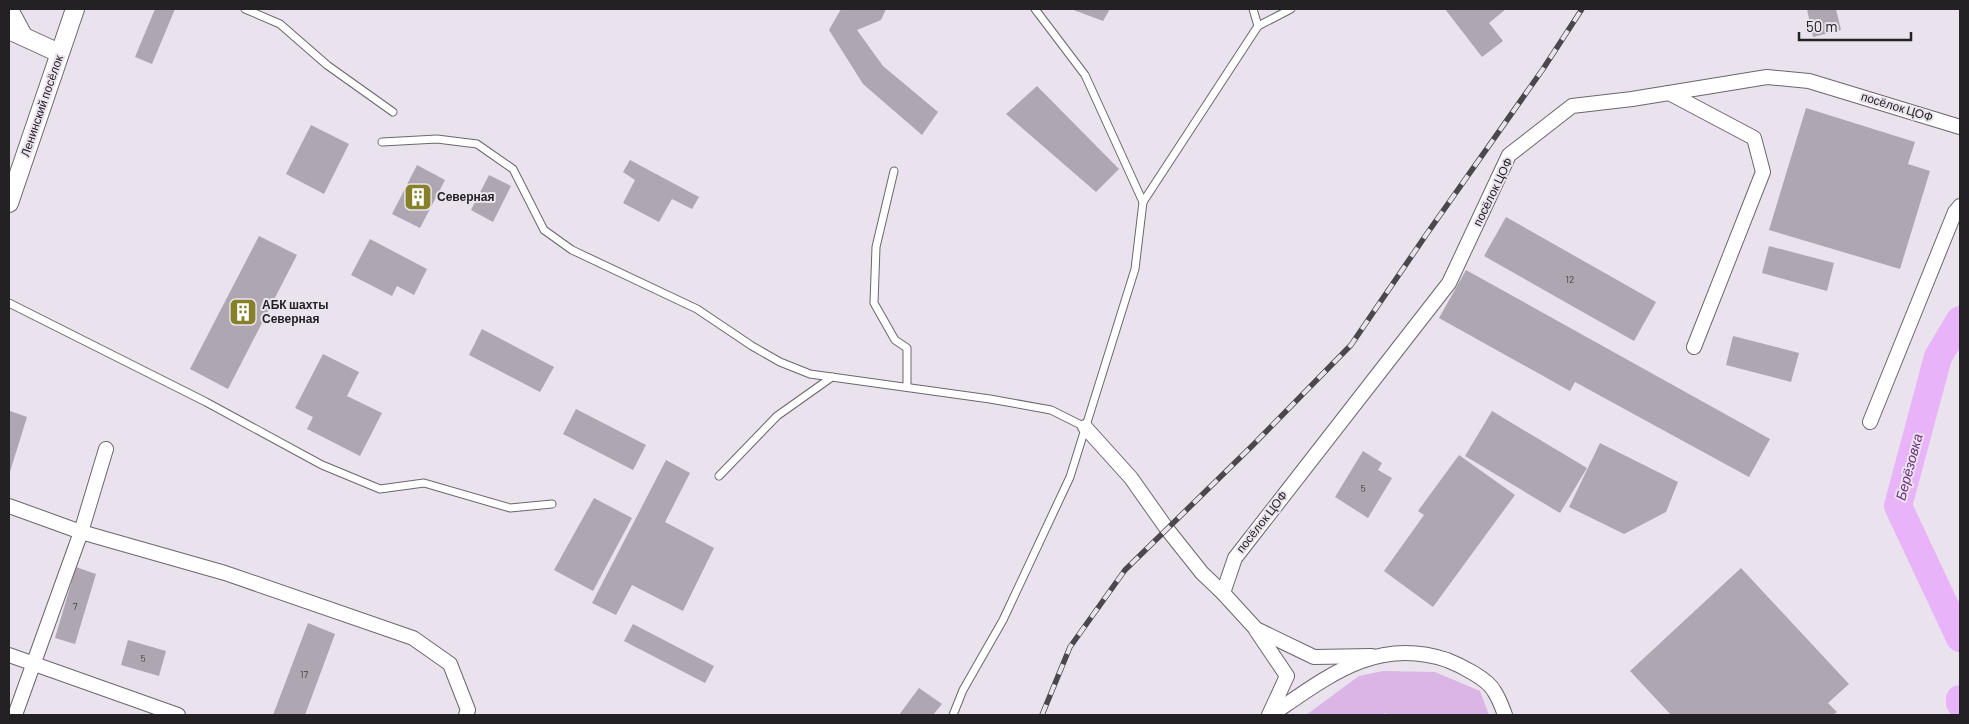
<svg xmlns="http://www.w3.org/2000/svg" width="1969" height="724" font-family="Barlow,sans-serif">
	<style>
		.green { fill: #dab5e6 }
		.lines { fill: none; stroke-linecap: round; stroke-linejoin: round }
		.river { stroke: #e9b3fa; stroke-width: 28 }
		.building { fill: #aea7b1 }
		.service-casing { stroke: #6c666e; stroke-width: 9 }
		.minor-casing { stroke: #6c666e; stroke-width: 16 }
		.tertiary-casing { stroke: #6c666e; stroke-width: 20 }
		.service { stroke: #fff; stroke-width: 7 }
		.minor { stroke: #fff; stroke-width: 14 }
		.tertiary { stroke: #fff; stroke-width: 18 }
		.rail-casing { stroke: #4b474c; stroke-width: 5.5 }
		.rail { stroke: #eae3ed; stroke-width: 4; stroke-dasharray: 11; stroke-linecap: butt }
		.labels { text-anchor: middle; stroke-width: 4; stroke-linejoin: round; paint-order: stroke }
		.number-label { font-size: 10px; fill: #464248 }
		.street-label { font-size: 12px; fill: #242125; stroke: #eae3ed }
		.poi-label { font-size: 12px; font-weight: bold; fill: #242125; stroke: #eae3ed; text-anchor: start }
		.water-label { font-size: 14px; font-style: italic; fill: #6d2e7f; stroke: #eae3ed }
	</style>
	<rect width="100%" height="100%" fill="#eae3ed"/>
	<path class="green" d="M1383 671 1435 672 1480 691 1489 715H1389L1385 713 1382 715H1306L1359 676Z"/>
	<g class="lines">
		<g class="river">
			<path d="M1960 320 1938 357 1898 506 1960 638"/>
			<path d="M1960 699V703"/>
		</g>
	</g>
	<g class="building">
		<path d="M155 9H175L152 64 135 57Z"/>
		<path d="M841 9H886L881 20 857 30 883 66 938 112 922 135 863 84 829 30Z"/>
		<path d="M1071 9H1110L1103 21Z"/>
		<path d="M1445 9H1506L1489 23 1503 41 1482 57Z"/>
		<path d="M1807 9H1836L1841 30 1813 37Z"/>
		<path d="M1037 86 1119 169 1096 192 1006 114Z"/>
		<path d="M1806 108 1915 142 1908 164 1930 171 1900 269 1769 230Z"/>
		<path d="M311 125 349 144 324 194 286 174Z"/>
		<path d="M630 160 699 197 692 209 672 199 659 222 623 203 635 180 623 172Z"/>
		<path d="M417 165 445 180 420 228 392 214Z"/>
		<path d="M489 175 511 186 493 222 471 210Z"/>
		<path d="M1506 217 1656 302 1634 341 1484 256Z"/>
		<path d="M259 236 297 255 228 389 190 369Z"/>
		<path d="M370 239 427 269 414 295 397 286 392 296 351 275Z"/>
		<path d="M1769 246 1834 263 1827 291 1762 273Z"/>
		<path d="M1466 270 1770 439 1749 477 1575 382 1570 391 1439 318Z"/>
		<path d="M482 329 554 367 540 392 469 355Z"/>
		<path d="M1733 336 1799 353 1791 382 1726 365Z"/>
		<path d="M323 354 359 372 347 396 382 413 360 456 307 429 313 417 295 408Z"/>
		<path d="M576 409 646 445 633 470 563 434Z"/>
		<path d="M10 411 27 417 9 475V414Z"/>
		<path d="M1492 411 1587 468 1560 513 1465 456Z"/>
		<path d="M1600 443 1678 482 1666 512 1624 534 1569 507Z"/>
		<path d="M1363 451 1382 463 1378 470 1392 478 1368 518 1335 497Z"/>
		<path d="M1459 455 1515 495 1433 607 1384 571 1424 515 1418 511Z"/>
		<path d="M666 460 690 473 665 522 714 548 683 611 632 585 616 615 592 603Z"/>
		<path d="M594 498 632 518 593 591 554 570Z"/>
		<path d="M76 567 96 574 75 644 55 638Z"/>
		<path d="M1741 568 1849 684 1828 703 1837 712 1833 715H1671L1630 671Z"/>
		<path d="M308 623 335 634 305 715H273Z"/>
		<path d="M633 624 714 666 705 683 624 641Z"/>
		<path d="M128 640 166 651 159 676 121 665Z"/>
		<path d="M919 688 942 704 933 715H899Z"/>
	</g>
	<g class="lines">
		<defs>
			<g id="service">
				<path d="M245 9 280 24 327 65 393 112"/>
				<path d="M1035 9 1085 75 1143 202"/>
				<path d="M1253 9 1258 26"/>
				<path d="M382 142 437 139 477 144 513 169 544 230 572 250 697 309 752 346 780 362 810 374 990 399 1051 410 1085 427"/>
				<path d="M894 171 876 247 874 303 895 340 907 348V387"/>
				<path d="M9 303 206 402 322 465 380 489 424 483 510 508 552 504"/>
				<path d="M719 476 777 416 832 377"/>
				<path d="M953 715 963 690 1003 620 1070 477 1135 269 1143 202 1258 26 1291 9"/>
			</g>
			<g id="minor">
				<path d="M11 9 26 37"/>
				<path d="M1669 93 1754 138 1763 172 1694 347"/>
				<path d="M1870 422 1955 212 1960 206"/>
				<path d="M1085 427 1131 478 1167 529 1202 573 1223 593 1256 629 1314 657 1372 656"/>
				<path d="M9 506 81 532 225 573 413 638 450 664 468 710 466 715"/>
				<path d="M1223 593 1235 558 1449 283 1509 155 1572 106 1632 99 1767 77 1809 81 1960 127"/>
				<path d="M1256 630 1287 676 1269 715"/>
				<path d="M9 655 178 715"/>
				<path d="M15 715 81 532 106 449"/>
				<path d="M1271 715C1327 677 1376 636 1447 660 1460 665 1488 679 1494 691 1499 698 1502 707 1505 715"/>
			</g>
			<g id="tertiary">
				<path d="M9 30 59 53"/>
				<path d="M9 203 75 9"/>
			</g>
		</defs>
		<use href="#service" class="service-casing"/>
		<use href="#minor" class="minor-casing"/>
		<use href="#tertiary" class="tertiary-casing"/>
		<use href="#service" class="service"/>
		<use href="#minor" class="minor"/>
		<use href="#tertiary" class="tertiary"/>
		<defs>
			<path id="rail" d="M1042 715 1070 647 1125 570 1252 446 1351 345 1426 235 1543 69 1582 9"/>
		</defs>
		<use href="#rail" class="rail-casing"/>
		<use href="#rail" class="rail"/>
	</g>
	<defs>
		<symbol id="building-square" viewBox="-11 -11 22 22"><rect x="-9" y="-9" width="18" height="18" rx="4" fill="#868129" stroke="#eae3ed"/><path d="M-4-6H4V6H1V3H-1V6H-4ZM-2.5-4.3h1.7v1.8h-1.7ZM.8-4.3h1.7v1.8H.8ZM-2.5-1h1.7V.8h-1.7ZM.8-1h1.7V.8H.8Z" fill="#fff"/></symbol>
	</defs>
	<g fill-rule="evenodd">
		<use href="#building-square" x="402" y="181" width="32" height="32"/>
		<use href="#building-square" x="227" y="296" width="32" height="32"/>
	</g>
	<g class="labels">
		<g class="number-label">
			<text x="1570" y="283">12</text>
			<text x="1363" y="492">5</text>
			<text x="75" y="610">7</text>
			<text x="143" y="662">5</text>
			<text x="304" y="678">17</text>
		</g>
		<g class="street-label">
			<text transform="translate(42 106) rotate(-71)" y="4">Ленинский посёлок</text>
			<text transform="translate(1897 107) rotate(17)" y="4">посёлок ЦОФ</text>
			<text transform="translate(1493 192) rotate(-64)" y="4">посёлок ЦОФ</text>
			<text transform="translate(1262 522) rotate(-52)" y="4">посёлок ЦОФ</text>
		</g>
		<g class="poi-label">
			<text x="437" y="201">Северная</text>
			<text x="262" y="309">АБК шахты<tspan x="262" dy="14">Северная</tspan></text>
		</g>
		<g class="water-label">
			<text transform="translate(1909 467) rotate(-75)" y="5">Берёзовка</text>
		</g>
	</g>
	<rect width="1969" height="724" fill="none" stroke="#242125" stroke-width="20"/>
	<path d="M1799 32v8h112v-8" fill="none" stroke="#242125" stroke-width="2.5"/>
	<text x="1806" y="32" font-size="15" fill="#242125" stroke="#eae3ed" stroke-width="4" paint-order="stroke">50 m</text>
</svg>
